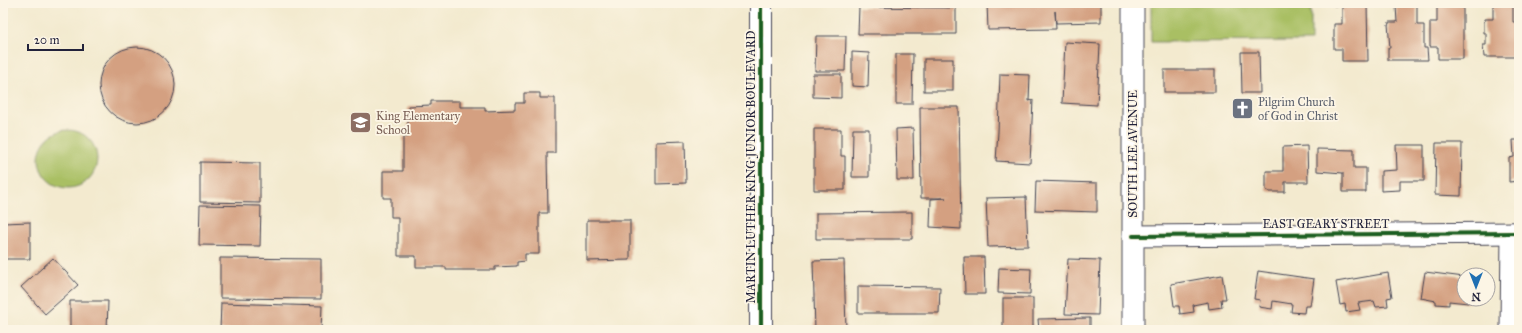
<svg xmlns="http://www.w3.org/2000/svg" width="1522" height="333" font-family="'IM FELL Great Primer',serif">
	<style>
		.green { fill: #a9bf64; stroke: #667050 }
		.building { fill: #d4a081 }
		.lines { fill: none; stroke-linecap: round; stroke-linejoin: round }
		.minor-casing { stroke: #414051; stroke-width: 23 }
		.tertiary-casing { stroke: #414051; stroke-width: 24 }
		.minor { stroke: #fff; stroke-width: 21 }
		.tertiary { stroke: #fff; stroke-width: 22 }
		.cycleway-casing { stroke: #fcf5e5; stroke-width: 6 }
		.cycleway { stroke: #1b5e20; stroke-width: 4 }
		.labels { text-anchor: middle; stroke-width: 3.5; stroke-linejoin: round; paint-order: stroke }
		.worship-label { font-size: 12px; fill: #5b616d; stroke: #fcf5e5; text-anchor: start }
		.education-label { font-size: 12px; fill: #785e54; stroke: #fcf5e5; text-anchor: start }
		.street-label { font-size: 12px; fill: #22223b; stroke: #fcf5e5 }
	</style>
	<rect width="100%" height="100%" fill="#fcf5e5"/>
	<filter id="ink" filterUnits="userSpaceOnUse"><feTurbulence type="fractalNoise" baseFrequency=".025" numOctaves="2"/><feDisplacementMap in="SourceGraphic" scale="8" xChannelSelector="R" yChannelSelector="G"/><feConvolveMatrix kernelMatrix="1 2 1 2 8 2 1 2 1" color-interpolation-filters="sRGB"/></filter>
	<filter id="wash" filterUnits="userSpaceOnUse"><feTurbulence type="fractalNoise" baseFrequency=".012" numOctaves="4" result="noise"/><feDisplacementMap in="SourceGraphic" scale="16" xChannelSelector="R" yChannelSelector="G"/><feGaussianBlur stdDeviation="0.9" result="paint"/><feColorMatrix in="noise" values="0 0 0 0 0 0 0 0 0 0 0 0 0 0 0 0 0 1.4 0 .05"/><feComposite in="paint" operator="in"/></filter>
	<g filter="url(#wash)">
		<rect width="100%" height="100%" fill="#f3eacf"/>
		<g class="green">
			<path d="M1151 3H1311V41L1151 42Z"/>
			<circle cx="68" cy="159" r="29"/>
		</g>
		<g id="blocks">
			<g class="building">
				<path d="M987 3H1101V22L1056 23 1055 11 1056 29 988 30Z"/>
				<path d="M1335 3H1367L1368 61H1342V49H1334V24H1342V5L1335 6Z"/>
				<path d="M1389 3H1417V25H1424V48H1427L1428 60H1388V48H1390L1388 24H1389V22H1397L1396 6H1389Z"/>
				<path d="M1437 3H1463V59H1438V47H1430V22H1437Z"/>
				<path d="M1493 3H1513V22H1519V57H1484L1483 45H1486V33H1484V21H1485V19H1493Z"/>
				<path d="M859 7 956 8V34H858Z"/>
				<path d="M816 36H846L845 71H815Z"/>
				<path d="M1065 42 1100 44 1097 105 1062 103Z"/>
				<circle cx="137" cy="85" r="38"/>
				<path d="M852 52 869 53 868 87 852 86Z"/>
				<path d="M1241 52H1259L1260 93H1242Z"/>
				<path d="M896 54H913L912 104H896Z"/>
				<rect x="924" y="59" width="29" height="32"/>
				<rect x="1164" y="70" width="51" height="22"/>
				<path d="M813 74H841V98L813 97Z"/>
				<path d="M1000 74 1030 75 1029 101 1033 100 1030 163 996 161 998 132Z"/>
				<path d="M524 93H540V98H555V153H547L548 213H539V254H525V261L517 262V266L495 267V270H446V267H416V256H398V217H391V198H383V171H403V137H408V106L431 105V101H460V107H485V111L515 110V103H524Z"/>
				<path d="M920 107H959L961 229 930 227 931 199 946 198H921Z"/>
				<path d="M913 128 914 180H897L896 129Z"/>
				<path d="M814 129H841V156H845V190H814Z"/>
				<path d="M853 129H869V177H852Z"/>
				<path d="M1513 140H1519V181L1509 182V158L1514 157Z"/>
				<path d="M685 141 686 183 656 184V142Z"/>
				<path d="M1436 143H1462L1461 196 1435 195Z"/>
				<path d="M1396 145H1424V181H1400V190L1381 191V171L1397 170Z"/>
				<path d="M1307 146 1308 182H1285V192H1270L1266 190V171H1283V147Z"/>
				<path d="M1317 149 1354 150V168H1366V192H1343V173L1317 171Z"/>
				<path d="M200 162 260 163V203L200 202Z"/>
				<path d="M1036 181 1097 183V212L1035 210Z"/>
				<path d="M1026 197 1028 246 988 247 986 198Z"/>
				<path d="M200 205 261 206 260 246 199 245Z"/>
				<path d="M912 212V239H816V213Z"/>
				<path d="M587 220H630V260L587 261Z"/>
				<path d="M30 222V259H3V223Z"/>
				<path d="M964 257H984L985 294H965Z"/>
				<path d="M53 258 78 285 45 314 21 287Z"/>
				<path d="M220 258 321 259V299L220 298Z"/>
				<path d="M1068 259 1100 260 1098 315 1065 314Z"/>
				<path d="M844 260 846 330H815L813 261Z"/>
				<path d="M999 268 1031 269 1030 294 998 293Z"/>
				<path d="M1258 271 1314 279 1310 306H1305L1304 313 1291 312 1292 304 1273 301 1272 309 1259 307 1260 300 1254 299Z"/>
				<path d="M1425 272 1464 277V299H1468V303L1449 301V305L1436 304V301L1421 298Z"/>
				<path d="M1388 273 1392 297 1387 298 1388 306 1376 307 1374 301 1358 303 1360 310 1346 312 1345 304 1340 305 1336 282Z"/>
				<path d="M1222 275 1226 299H1221L1222 307 1209 309 1208 302 1193 305 1194 312 1180 314 1179 306H1174L1171 284Z"/>
				<path d="M858 286 940 287 939 313H858Z"/>
				<rect x="1003" y="298" width="30" height="31"/>
				<path d="M70 301H108L107 330H70Z"/>
				<path d="M221 303 322 306 321 330H220Z"/>
				<path d="M1090 318V330H1039L1038 319Z"/>
			</g>
		</g>
	</g>
	<g filter="url(#ink)">
		<use href="#blocks" fill-opacity="0" stroke="#414051" stroke-width="1"/>
		<g class="lines">
			<defs>
				<g id="minor">
					<path d="M1133 3V330"/>
					<path d="M1133 236 1519 233"/>
					<path d="M1511 330 1512 233"/>
				</g>
				<path id="tertiary" d="M761 3V330"/>
			</defs>
			<use href="#minor" class="minor-casing"/>
			<use href="#tertiary" class="tertiary-casing"/>
			<use href="#minor" class="minor"/>
			<use href="#tertiary" class="tertiary"/>
			<defs>
				<g id="cycleway">
					<path d="M761 3V330"/>
					<path d="M1133 236 1519 233"/>
				</g>
			</defs>
			<use href="#cycleway" class="cycleway-casing"/>
			<use href="#cycleway" class="cycleway"/>
		</g>
	</g>
	<defs>
		<symbol id="church-square" viewBox="-11 -11 22 22"><rect x="-9" y="-9" width="18" height="18" rx="4" fill="#6b7280" stroke="#fcf5e5"/><path d="M-1.2-6h2.4v3.5h3.3v2.4h-3.3V6h-2.4V-.1h-3.3v-2.4h3.3Z" fill="#fff"/></symbol>
		<symbol id="school-square" viewBox="-11 -11 22 22"><rect x="-9" y="-9" width="18" height="18" rx="4" fill="#8d6e63" stroke="#fcf5e5"/><path d="M0-5L7-2L0 1L-7-2ZM-4 1L0 2.5L4 1V4Q0 6-4 4Z" fill="#fff"/></symbol>
	</defs>
	<g fill-rule="evenodd">
		<use href="#church-square" x="1230" y="96" width="25" height="25"/>
		<use href="#school-square" x="348" y="110" width="25" height="25"/>
	</g>
	<g class="labels">
		<g class="worship-label">
			<text x="1258" y="106">Pilgrim Church<tspan x="1258" dy="14">of God in Christ</tspan></text>
		</g>
		<g class="education-label">
			<text x="376" y="120">King Elementary<tspan x="376" dy="14">School</tspan></text>
		</g>
		<g class="street-label">
			<text transform="translate(1133 154) rotate(-90)" y="4">SOUTH LEE AVENUE</text>
			<text transform="translate(751 167) rotate(-90)" y="4">MARTIN LUTHER KING JUNIOR BOULEVARD</text>
			<text x="1326" y="228">EAST GEARY STREET</text>
		</g>
	</g>
	<rect width="1522" height="333" fill="none" stroke="#fcf5e5" stroke-width="16"/>
	<g transform="translate(1476 287) rotate(180)"><circle r="19" fill="#fcf5e5" stroke="#a5a1a1"/>
	<path d="M0-3L7 15L0 10L-7 15Z" fill="#1f6fb2"/>
	<text y="-6" font-size="11" font-weight="bold" text-anchor="middle" fill="#22223b">N</text>
	</g>
	<path d="M28 44v6h55v-6" fill="none" stroke="#22223b" stroke-width="2"/>
	<text x="34" y="44" font-size="12" fill="#22223b" stroke="#fcf5e5" stroke-width="3" paint-order="stroke">20 m</text>
</svg>
